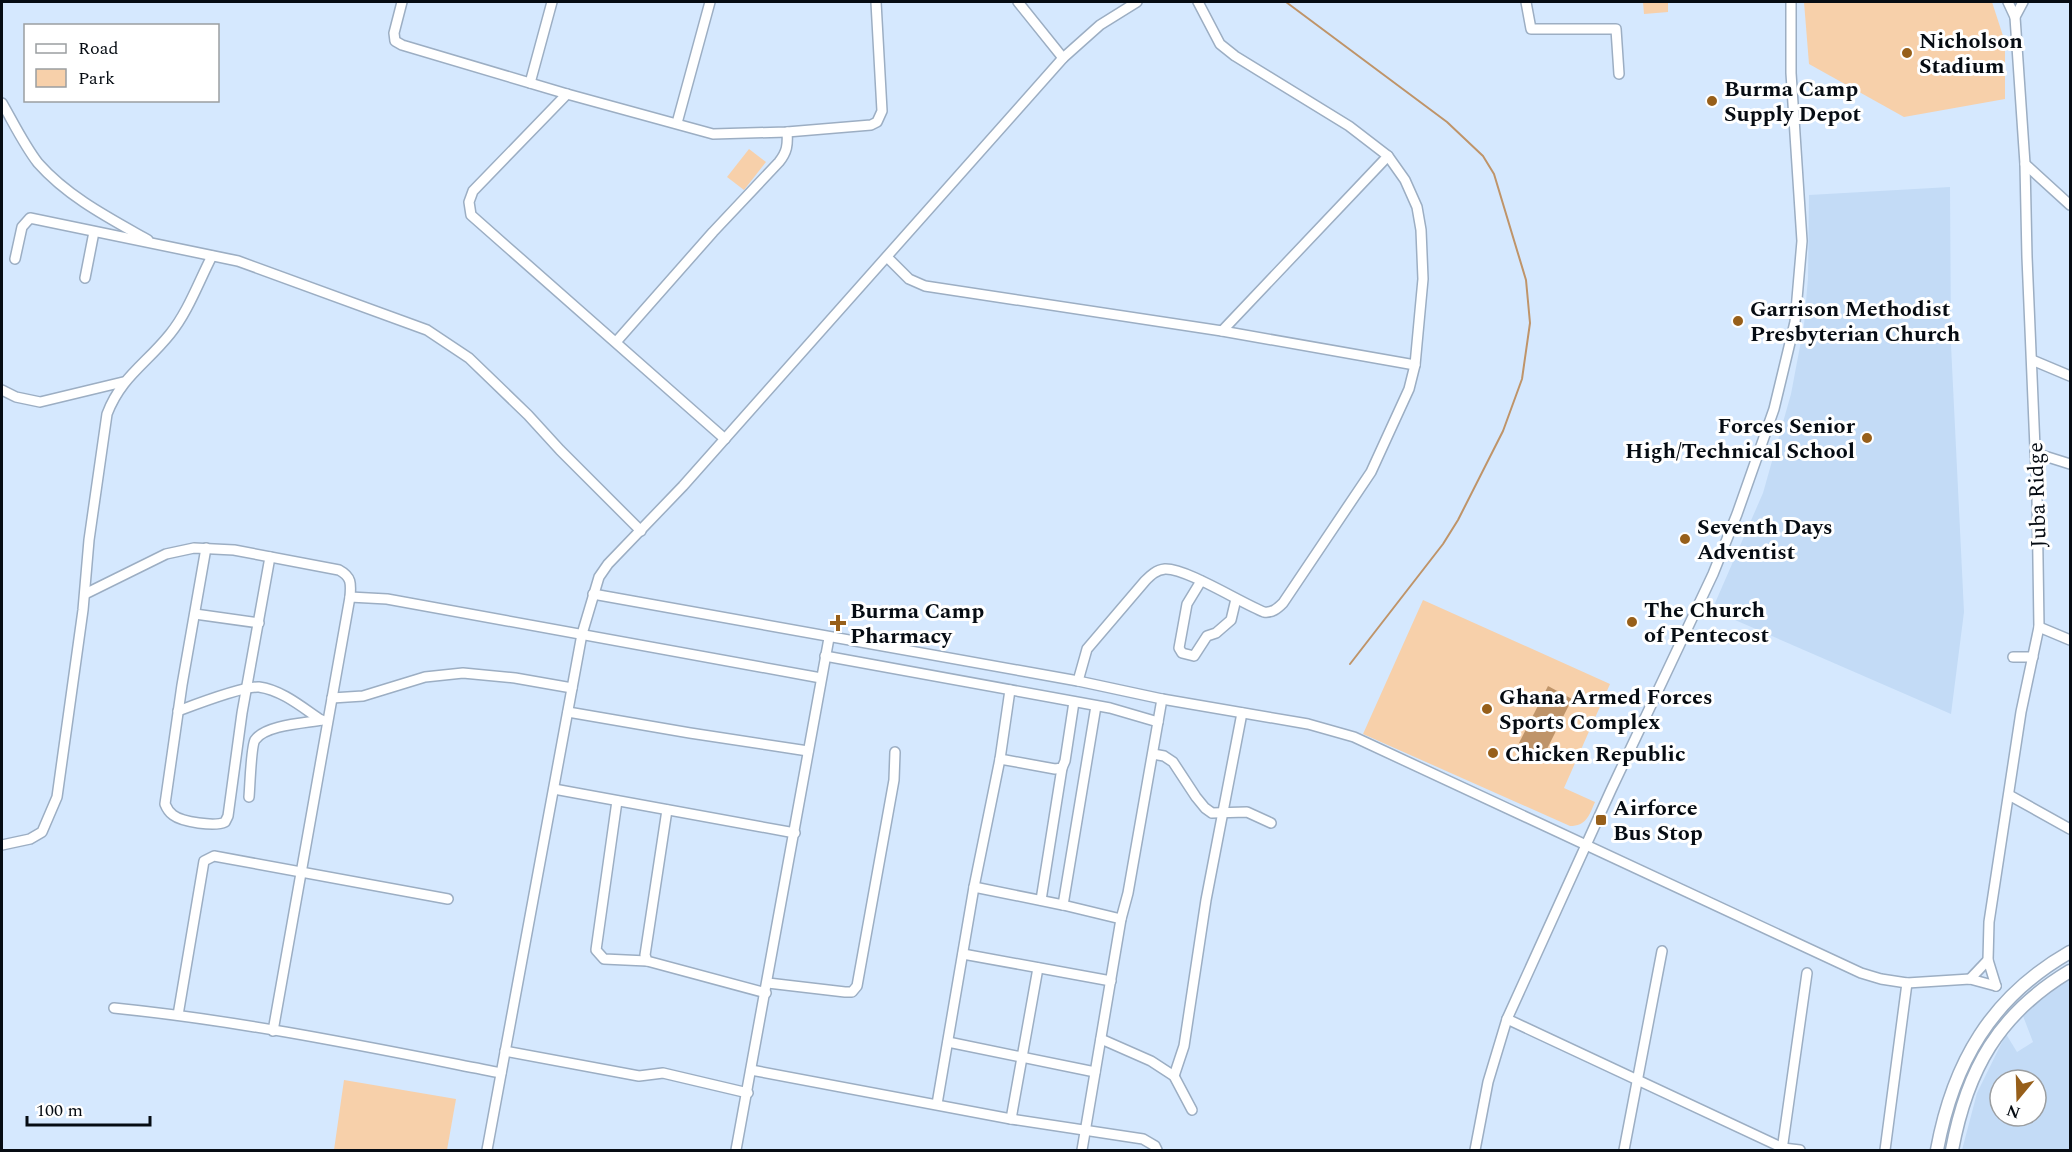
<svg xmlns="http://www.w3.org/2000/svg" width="2072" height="1152" font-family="Spectral,serif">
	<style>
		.built { fill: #c3dbf6; fill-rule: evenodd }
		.green { fill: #f7d0aa }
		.water { fill: #bf9469 }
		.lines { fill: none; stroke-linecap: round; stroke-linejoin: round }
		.stream { stroke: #bf9469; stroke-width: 2 }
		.street-casing { stroke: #9caec3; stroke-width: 12 }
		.secondary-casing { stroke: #9caec3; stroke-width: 15 }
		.street { stroke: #fff; stroke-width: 9 }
		.secondary { stroke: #fff; stroke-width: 12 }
		.poi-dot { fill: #975f1a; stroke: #fff; stroke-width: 2 }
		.labels { text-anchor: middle; stroke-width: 6; stroke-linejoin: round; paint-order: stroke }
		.poi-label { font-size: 22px; font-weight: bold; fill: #060c13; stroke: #fff; text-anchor: start }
		.street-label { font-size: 22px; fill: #060c13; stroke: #fff }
	</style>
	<rect width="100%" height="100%" fill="#d5e8fe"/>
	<g class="built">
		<path d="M1950 187 1951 345 1964 612 1951 714 1712 610 1763 493 1791 394 1804 325 1808 278 1809 195Z"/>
		<path d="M2070 977V1150H1962L1977 1093 2006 1034 2017 1052 2033 1042 2023 1016 2044 995ZM2000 1080H2036V1116H2000Z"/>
	</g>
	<g class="green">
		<path d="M1643 2H1668V12L1644 14Z"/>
		<path d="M1804 2H1992L2005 42V99L1904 117 1809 64Z"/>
		<path d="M749 149 766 162 744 190 727 177Z"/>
		<path d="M1423 600 1610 684 1564 788 1595 802C1589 816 1586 826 1570 826L1363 734Z"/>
		<path d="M344 1080 456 1099 447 1150H334Z"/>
	</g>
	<path class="water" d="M1548 686 1572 699 1544 755 1519 743Z"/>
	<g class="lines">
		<path class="stream" d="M1286 2 1447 122 1483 156 1494 174 1526 280 1530 323 1522 379 1503 431 1458 520 1443 544 1350 664"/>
		<defs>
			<g id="street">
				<path d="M402 2 394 33 395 41 402 45 567 94 713 134 787 132 871 125 877 122 882 111 876 2"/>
				<path d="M1018 2 1063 58"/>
				<path d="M1526 2 1531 29H1616L1619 74"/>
				<path d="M2008 2 2015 17"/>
				<path d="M530 83 552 2"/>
				<path d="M567 94 473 191 469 202 471 215 725 439"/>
				<path d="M2 103C13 122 24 145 38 163 68 197 109 218 148 240"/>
				<path d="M677 123 710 2"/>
				<path d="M2025 164 2070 205"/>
				<path d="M887 257 909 279 925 286 1222 331 1415 365"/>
				<path d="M15 259 22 227 30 218 238 261 427 330 469 358 528 415 560 450 641 531"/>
				<path d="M85 278 94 232"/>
				<path d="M1222 331 1388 156"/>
				<path d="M616 342 713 232 779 162C787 152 788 145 787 132"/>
				<path d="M2032 360 2070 376"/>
				<path d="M2 390 16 397 40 402 123 382"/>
				<path d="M2035 453 2070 464"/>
				<path d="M206 548 182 685 165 804C167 809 169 812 173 815 182 822 215 827 225 822L228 816 242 713 270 557"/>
				<path d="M1201 581 1187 604 1179 648 1182 653 1194 656 1207 636 1216 633 1231 620 1236 599"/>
				<path d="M85 594 166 554 194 548 234 550 339 570C352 577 351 584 350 597L273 1031"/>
				<path d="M593 594 1078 681 1162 699 1308 724 1354 737 1861 973 1881 979 1907 983 1970 979 1996 986"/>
				<path d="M350 597 387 599 821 678"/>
				<path d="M195 614 259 623"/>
				<path d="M2039 627 2070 640"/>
				<path d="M825 656 1110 708 1158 722"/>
				<path d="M2013 657H2033"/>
				<path d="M1078 681 1087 649 1145 581C1151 575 1156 570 1165 569 1186 568 1241 603 1264 612 1272 613 1277 609 1283 603L1371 472 1409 389 1415 365 1423 279 1421 230 1417 207 1405 180 1388 156 1349 126 1235 56 1220 44 1198 2"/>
				<path d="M332 698 363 696 425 677 463 673 515 678 572 688"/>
				<path d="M178 711C194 705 243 686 259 687 282 690 303 708 321 720"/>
				<path d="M568 712 690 733 808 751"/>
				<path d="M1153 754 1164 756 1173 762 1196 797 1205 808 1212 813 1247 812 1271 823"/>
				<path d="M1000 759 1010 690"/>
				<path d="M554 789 795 833"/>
				<path d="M2009 795 2070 829"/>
				<path d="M249 797C250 786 251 746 255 740 265 725 305 723 322 720"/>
				<path d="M617 801 596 950 604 959 647 961"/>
				<path d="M667 810 645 955 647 961 766 993"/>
				<path d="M2 845 30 839 42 832 57 797 83 610 89 540 107 414C121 377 146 364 170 334 188 312 199 281 212 256"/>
				<path d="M974 887 1063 905 1121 919"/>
				<path d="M1041 900 1062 768"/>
				<path d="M1063 905 1096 706"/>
				<path d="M963 954 1111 981"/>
				<path d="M1970 979 1988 960"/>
				<path d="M768 983 845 992H852L857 986 894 780 895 752"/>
				<path d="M1996 986 1988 960 1989 922 2021 712 2039 627 2037 496 2027 257 2025 164 2015 17 2023 2"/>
				<path d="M114 1008C244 1021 373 1048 501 1073"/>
				<path d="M178 1015 204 861 214 856 448 899"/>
				<path d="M1507 1019 1783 1148 1800 1150"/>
				<path d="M1101 1039 1151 1061 1174 1076 1192 1110"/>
				<path d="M948 1042 1095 1072"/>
				<path d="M505 1051 639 1076 663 1073 748 1093"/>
				<path d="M751 1070 1011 1119 1143 1139 1155 1146 1157 1150"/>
				<path d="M1174 1076 1184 1046 1206 900 1242 713"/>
				<path d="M937 1104 974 887 1000 759 1055 769 1062 768 1065 761 1074 702"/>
				<path d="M1011 1119 1038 968"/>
				<path d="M487 1150 582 634 599 577 608 564 683 486 1063 58 1100 25 1137 2"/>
				<path d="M736 1150 829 638"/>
				<path d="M1082 1150 1121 919 1128 893 1162 699"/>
				<path d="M1475 1150 1488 1082 1507 1019 1611 790 1713 574 1737 514 1774 409 1795 322 1802 241 1791 73V2"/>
				<path d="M1624 1150 1662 951"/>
				<path d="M1782 1150 1807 973"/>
				<path d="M1885 1150 1907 983"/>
			</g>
			<g id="secondary">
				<path d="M1937 1150C1953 1063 1991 997 2070 952"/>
				<path d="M1952 1150C1967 1070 1998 1014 2070 971"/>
			</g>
		</defs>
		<use href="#street" class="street-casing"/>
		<use href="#secondary" class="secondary-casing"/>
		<use href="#street" class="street"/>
		<use href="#secondary" class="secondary"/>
	</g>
	<g class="poi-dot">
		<circle cx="1907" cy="53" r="6"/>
		<circle cx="1712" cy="101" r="6"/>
		<circle cx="1738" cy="321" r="6"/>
		<circle cx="1867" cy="438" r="6"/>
		<circle cx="1685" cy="539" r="6"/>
		<circle cx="1632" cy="622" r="6"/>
		<path d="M835 614h6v6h6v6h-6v6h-6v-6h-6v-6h6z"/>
		<circle cx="1487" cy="709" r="6"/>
		<circle cx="1493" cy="753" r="6"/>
		<rect x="1595" y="814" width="12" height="12" rx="3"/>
	</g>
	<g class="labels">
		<g class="poi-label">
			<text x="1919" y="48">Nicholson<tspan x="1919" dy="25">Stadium</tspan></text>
			<text x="1724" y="96">Burma Camp<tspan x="1724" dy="25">Supply Depot</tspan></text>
			<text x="1750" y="316">Garrison Methodist<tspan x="1750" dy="25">Presbyterian Church</tspan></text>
			<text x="1855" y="433" text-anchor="end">Forces Senior<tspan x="1855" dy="25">High/Technical School</tspan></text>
			<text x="1697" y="534">Seventh Days<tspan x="1697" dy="25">Adventist</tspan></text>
			<text x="1644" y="617">The Church<tspan x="1644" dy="25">of Pentecost</tspan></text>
			<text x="850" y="618">Burma Camp<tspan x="850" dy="25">Pharmacy</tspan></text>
			<text x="1499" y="704">Ghana Armed Forces<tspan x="1499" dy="25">Sports Complex</tspan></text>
			<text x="1505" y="761">Chicken Republic</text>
			<text x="1613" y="815">Airforce<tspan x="1613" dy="25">Bus Stop</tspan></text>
		</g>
		<g class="street-label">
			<text transform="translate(2036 495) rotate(-92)" y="8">Juba Ridge</text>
		</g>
	</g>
	<rect width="2072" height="1152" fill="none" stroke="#060c13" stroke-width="6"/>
	<rect x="24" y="24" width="195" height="78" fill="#ffffff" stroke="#9b9ea1" stroke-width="1.5"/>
	<rect x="36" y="44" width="30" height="9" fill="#ffffff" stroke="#9b9ea1" stroke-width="1.5"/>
	<text x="78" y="54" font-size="18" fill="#060c13">Road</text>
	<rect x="36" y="69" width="30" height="18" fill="#f7d0aa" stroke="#9b9ea1" stroke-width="1.5"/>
	<text x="78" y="84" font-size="18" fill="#060c13">Park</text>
	<g transform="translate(2018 1098) rotate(199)"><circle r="28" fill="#ffffff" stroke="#9b9ea1" stroke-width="1.5"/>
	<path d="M0-4.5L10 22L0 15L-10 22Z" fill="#975f1a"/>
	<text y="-9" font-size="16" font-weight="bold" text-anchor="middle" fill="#060c13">N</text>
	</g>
	<path d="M27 1116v9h123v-9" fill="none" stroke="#060c13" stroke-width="3"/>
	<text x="36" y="1116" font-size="18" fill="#060c13" stroke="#ffffff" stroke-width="4.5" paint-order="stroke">100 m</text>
</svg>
